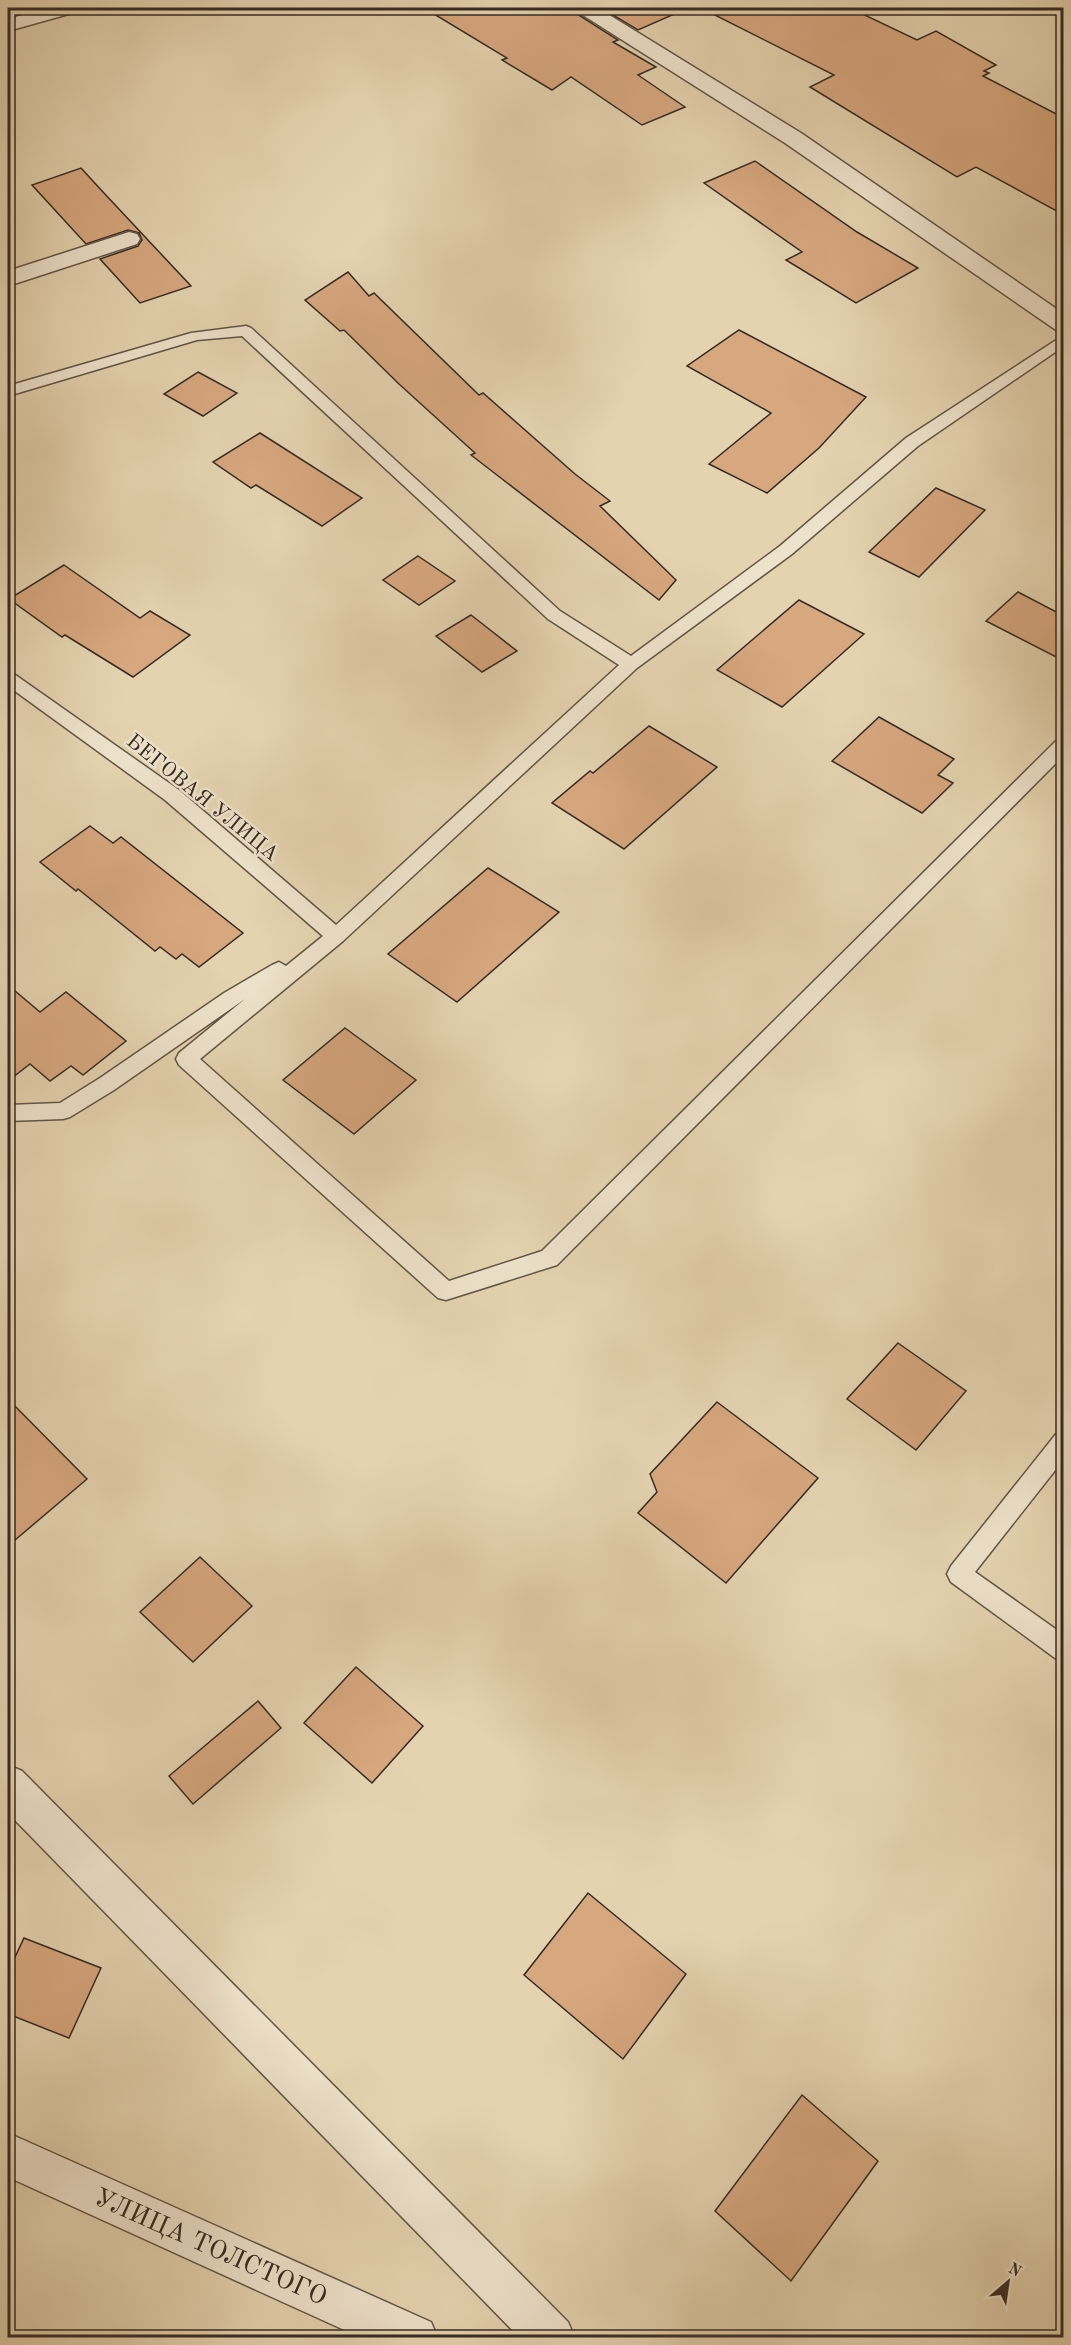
<svg xmlns="http://www.w3.org/2000/svg" width="1071" height="2345" font-family="'Old Standard TT',serif">
	<style>
		.building { fill: #d7a780; stroke: #362b24; stroke-width: 1.5 }
		.lines { fill: none; stroke-linecap: round; stroke-linejoin: round }
		.lane-casing { stroke: #625547; stroke-width: 3 }
		.street-casing { stroke: #625547; stroke-width: 3 }
		.lane { fill: #eee2cc; fill-rule: evenodd }
		.street { fill: #eee2cc; fill-rule: evenodd }
		.labels { text-anchor: middle; stroke-width: 5; stroke-linejoin: round; paint-order: stroke }
		.street-label { font-size: 21px; fill: #362b24; stroke: #eee2cc }
		.near-street-label { font-size: 26px; fill: #362b24; stroke: #eee2cc }
	</style>
	<rect width="100%" height="100%" fill="#e5d3b0"/>
	<filter id="stains"><feTurbulence type="fractalNoise" baseFrequency=".00333" numOctaves="4"/><feColorMatrix values="0 0 0 0 .2 0 0 0 0 .09 0 0 0 0 .02 0 0 0 .5 -.17"/></filter>
	<radialGradient id="worn" r=".72"><stop offset=".6" stop-color="#630" stop-opacity="0"/><stop offset="1" stop-color="#630" stop-opacity=".3"/></radialGradient>
	<g class="building">
		<path d="M424 8H573L577 14 618 40 613 42 656 67 638 75 685 107 642 125 571 77 552 90 502 60 507 58Z"/>
		<path d="M601 8H688L638 30Z"/>
		<path d="M701 8H850L917 40 936 31 996 65 984 71 989 73 983 76 1064 118V215L976 167 957 177 810 87 834 75Z"/>
		<path d="M755 161 857 232 918 268 856 303 786 260 802 252 704 183Z"/>
		<path d="M81 168 103 192 191 286 140 303 100 259 138 246 142 240 139 233 128 230 86 244 32 185Z"/>
		<path d="M348 272 369 296 374 293 479 395 483 393 575 474 610 501 600 506 676 580 659 600 471 455 475 453 399 384 344 330 340 331 305 300Z"/>
		<path d="M739 330 866 397 819 448 767 493 709 464 771 413 687 366Z"/>
		<path d="M198 372 237 393 203 416 164 394Z"/>
		<path d="M260 433 362 498 322 526 256 485 251 488 213 462Z"/>
		<path d="M936 488 985 510 919 577 869 552Z"/>
		<path d="M418 556 455 581 419 605 383 580Z"/>
		<path d="M64 565 140 618 150 611 190 635 133 677 65 635 62 637 9 599Z"/>
		<path d="M1018 592 1064 616V661L986 621Z"/>
		<path d="M799 600 864 634 782 707 717 670Z"/>
		<path d="M471 615 517 651 482 672 436 636Z"/>
		<path d="M879 717 954 759 938 775 953 783 922 813 832 761Z"/>
		<path d="M649 726 717 767 624 849 552 803 590 771 593 773Z"/>
		<path d="M90 826 113 843 121 837 243 933 199 967 182 954 176 959 160 947 155 951 78 889 76 891 40 862Z"/>
		<path d="M488 868 559 912 457 1002 388 954Z"/>
		<path d="M8 985 40 1012 66 992 126 1041 83 1075 71 1066 50 1081 30 1064 8 1081Z"/>
		<path d="M345 1028 416 1080 354 1134 283 1080Z"/>
		<path d="M898 1343 966 1391 916 1450 847 1399Z"/>
		<path d="M8 1399 87 1479 8 1546Z"/>
		<path d="M717 1402 818 1478 726 1583 638 1513 657 1492 650 1474Z"/>
		<path d="M200 1557 252 1606 193 1662 140 1612Z"/>
		<path d="M356 1667 423 1726 372 1783 304 1723Z"/>
		<path d="M258 1701 281 1728 193 1804 169 1776Z"/>
		<path d="M588 1893 686 1974 623 2059 524 1975Z"/>
		<path d="M24 1938 101 1968 69 2038 8 2014V1972Z"/>
		<path d="M802 2095 878 2161 791 2281 715 2211Z"/>
	</g>
	<g class="lines">
		<defs>
			<g id="lane">
				<path d="M246 326 251 328 560 611 631 656 780 546 906 438 1064 335V346L918 446 792 554 637 668 343 941 200 1059 449 1281 542 1251 1058 739 1064 738V755L557 1265 446 1300 438 1298 179 1065 176 1059 179 1053 245 999 114 1090 70 1117 63 1119 8 1121V1105L60 1103 100 1078 224 993 272 965 279 962 286 966 323 936 165 800 8 686V672L14 674 179 790 336 925 619 665 548 619 242 336 197 340 8 396V386L191 333Z"/>
				<path d="M1064 1431V1459L975 1572 1064 1635V1661L1055 1658 951 1582 947 1574 951 1566 1056 1434Z"/>
			</g>
			<g id="street">
				<path d="M48 8H79L76 12 8 31V19Z"/>
				<path d="M575 8H598L801 133 1064 314V332L1056 330 785 143 578 12Z"/>
				<path d="M129 232 137 234 140 239 137 244 8 286V271Z"/>
				<path d="M8 1765 22 1771 568 2322 575 2338H520L8 1813Z"/>
				<path d="M8 2133 431 2322 438 2338H362L8 2177Z"/>
			</g>
		</defs>
		<use href="#lane" class="lane-casing"/>
		<use href="#street" class="street-casing"/>
		<use href="#lane" class="lane"/>
		<use href="#street" class="street"/>
	</g>
	<g class="labels">
		<g class="street-label">
			<text transform="translate(203 797) rotate(39)" y="7">БЕГОВАЯ УЛИЦА</text>
		</g>
		<g class="near-street-label">
			<text transform="translate(211 2246) rotate(24)" y="9">УЛИЦА ТОЛСТОГО</text>
		</g>
	</g>
	<rect width="1071" height="2345" fill="none" stroke="#e5d3b0" stroke-width="30"/>
	<rect x="9" y="9" width="1053" height="2327" fill="none" stroke="#362b24" stroke-width="3"/>
	<rect x="15" y="15" width="1041" height="2315" fill="none" stroke="#362b24" stroke-width="1.5"/>
	<g transform="translate(1008 2282) rotate(29)" stroke="#eee2cc" stroke-width="4.5" paint-order="stroke">
	<path d="M0-4.5L10 22L0 15L-10 22Z" fill="#362b24"/>
	<text y="-9" font-size="16" font-weight="bold" text-anchor="middle" fill="#362b24">N</text>
	</g>
	<rect width="100%" height="100%" filter="url(#stains)"/>
	<rect width="100%" height="100%" fill="url(#worn)"/>
</svg>
